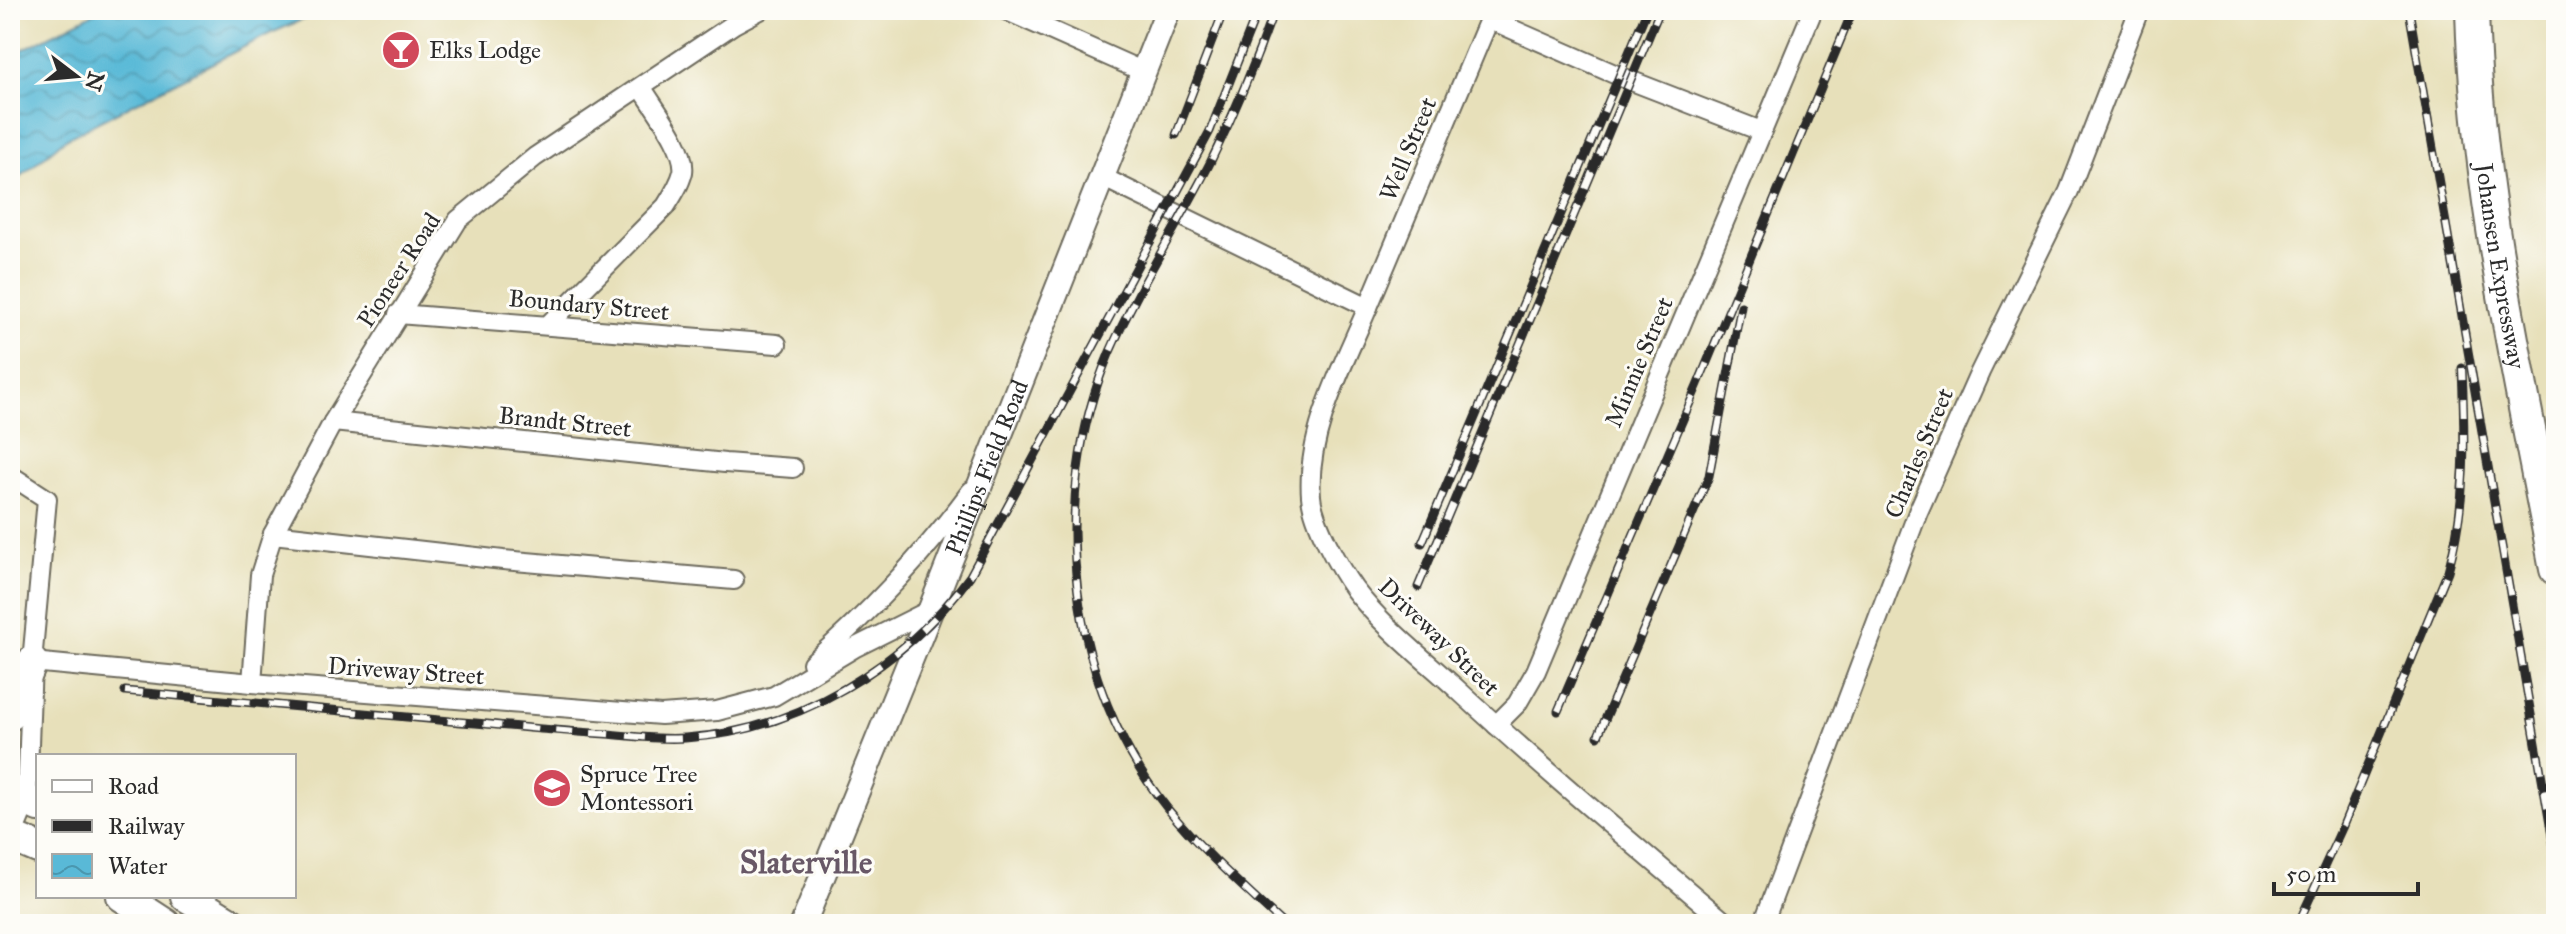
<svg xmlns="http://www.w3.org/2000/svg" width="2566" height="934" font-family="'IM FELL Great Primer',serif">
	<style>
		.water { fill: url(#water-waves); stroke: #427281; stroke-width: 2 }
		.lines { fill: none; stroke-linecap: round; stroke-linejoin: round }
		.minor-casing { stroke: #6d6a5d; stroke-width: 22 }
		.tertiary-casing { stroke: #6d6a5d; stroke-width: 28 }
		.primary-casing { stroke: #6d6a5d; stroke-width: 34 }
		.trunk-casing { stroke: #6d6a5d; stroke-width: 36 }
		.minor { stroke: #fff; stroke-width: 18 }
		.tertiary { stroke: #fff; stroke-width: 24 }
		.primary { stroke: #fff; stroke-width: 30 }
		.trunk { stroke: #fff; stroke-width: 32 }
		.rail-casing { stroke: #2b2b2b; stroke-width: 9 }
		.rail { stroke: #fdfcf7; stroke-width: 6; stroke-dasharray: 18; stroke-linecap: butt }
		.labels { text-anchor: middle; stroke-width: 6; stroke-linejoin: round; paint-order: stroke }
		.poi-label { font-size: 24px; fill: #2b2b2b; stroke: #fdfcf7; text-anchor: start }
		.street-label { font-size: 24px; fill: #2b2b2b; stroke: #fdfcf7 }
		.district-label { font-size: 32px; font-weight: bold; fill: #685867; stroke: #fdfcf7 }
	</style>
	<defs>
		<pattern id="water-waves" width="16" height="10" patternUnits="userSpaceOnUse" patternTransform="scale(2)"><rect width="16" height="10" fill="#59b9d7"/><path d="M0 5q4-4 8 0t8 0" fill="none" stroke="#4a97af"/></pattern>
	</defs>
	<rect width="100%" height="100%" fill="#fdfcf7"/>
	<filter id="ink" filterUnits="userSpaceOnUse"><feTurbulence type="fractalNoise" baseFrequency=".0125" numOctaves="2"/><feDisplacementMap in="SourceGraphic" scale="16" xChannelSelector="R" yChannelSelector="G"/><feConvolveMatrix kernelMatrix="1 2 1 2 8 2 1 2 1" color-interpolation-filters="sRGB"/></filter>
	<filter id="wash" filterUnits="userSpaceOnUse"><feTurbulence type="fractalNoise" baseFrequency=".006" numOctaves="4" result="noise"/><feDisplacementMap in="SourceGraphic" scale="32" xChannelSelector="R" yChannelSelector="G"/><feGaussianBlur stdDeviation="1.8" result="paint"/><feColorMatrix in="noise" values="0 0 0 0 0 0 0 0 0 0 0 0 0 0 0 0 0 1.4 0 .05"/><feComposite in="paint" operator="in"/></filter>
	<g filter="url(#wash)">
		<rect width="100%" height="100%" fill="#e7e0ba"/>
		<path class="water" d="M100 10H325L269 34 65 139 18 179 10 182V56Z"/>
	</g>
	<g filter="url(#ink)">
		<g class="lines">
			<defs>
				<g id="minor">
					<path d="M1005 10 1144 72"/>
					<path d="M1489 19 1619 76 1761 131"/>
					<path d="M1100 176 1368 307C1344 364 1306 433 1311 496 1313 522 1339 568 1354 589 1383 627 1423 658 1458 690 1545 771 1637 847 1727 924"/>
					<path d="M1368 307 1493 10"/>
					<path d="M398 314 777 344"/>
					<path d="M548 325 666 206C673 195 680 184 683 172 687 149 654 108 642 88"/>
					<path d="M333 422 725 463 793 468"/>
					<path d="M10 475 47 499 32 662 27 800 10 841"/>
					<path d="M273 534 503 560 734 580"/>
					<path d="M32 662 252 683 661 715 717 711 774 696 854 648 930 610"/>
					<path d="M812 663C870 612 925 553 971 491"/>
					<path d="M252 683 260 575 273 534 333 422 458 220 535 157 734 24 760 10"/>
					<path d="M1496 725 1517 704 1536 671 1813 10"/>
					<path d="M1763 924 1918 512 1980 372 2069 191 2139 10"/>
				</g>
				<g id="tertiary">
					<path id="s1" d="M803 924 921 634 1168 10"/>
				</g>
				<g id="primary">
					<path d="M10 715 32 662"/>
					<path d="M10 790 38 806"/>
					<path d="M10 836 38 848"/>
					<path d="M122 896 165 924"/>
					<path d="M186 896 232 924"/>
				</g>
				<g id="trunk">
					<path id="s2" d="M2472 10C2477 199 2522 384 2556 569"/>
				</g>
			</defs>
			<use href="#minor" class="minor-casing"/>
			<use href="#tertiary" class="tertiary-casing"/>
			<use href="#primary" class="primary-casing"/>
			<use href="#trunk" class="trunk-casing"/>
			<use href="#minor" class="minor"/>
			<use href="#tertiary" class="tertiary"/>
			<use href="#primary" class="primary"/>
			<use href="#trunk" class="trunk"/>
			<defs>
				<g id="rail">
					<path d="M1274 10C1256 61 1235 112 1211 161 1178 226 1138 287 1109 354 1047 500 1068 684 1167 808 1202 851 1243 887 1283 924"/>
					<path d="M2409 10 2556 859"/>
					<path d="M1176 135 1224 10"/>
					<path d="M1422 543 1647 10"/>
					<path d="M1418 587 1660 10"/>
					<path d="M125 691C234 701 342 711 450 721 502 725 554 731 607 734 633 736 659 740 685 738 797 732 905 665 970 576L1210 131 1258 10"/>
					<path d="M1558 711 1698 384 1853 10"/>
					<path d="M1598 736 1709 476 1741 306"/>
					<path d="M2298 924 2342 828 2448 571C2467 503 2465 438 2462 368"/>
				</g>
			</defs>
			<use href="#rail" class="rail-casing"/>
			<use href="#rail" class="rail"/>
		</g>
	</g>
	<defs>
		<symbol id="bar-disc" viewBox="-11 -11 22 22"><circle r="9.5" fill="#d1495b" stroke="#fdfcf7"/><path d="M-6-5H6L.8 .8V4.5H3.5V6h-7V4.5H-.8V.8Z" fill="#fff"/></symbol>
		<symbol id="school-disc" viewBox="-11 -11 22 22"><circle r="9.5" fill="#d1495b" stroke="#fdfcf7"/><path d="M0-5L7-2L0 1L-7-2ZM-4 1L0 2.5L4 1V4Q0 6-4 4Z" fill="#fff"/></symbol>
	</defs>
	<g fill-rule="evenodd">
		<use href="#bar-disc" x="379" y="28" width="44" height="44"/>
		<use href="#school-disc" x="530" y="766" width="44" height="44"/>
	</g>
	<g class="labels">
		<g class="poi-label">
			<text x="429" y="58">Elks Lodge</text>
			<text x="580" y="782">Spruce Tree<tspan x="580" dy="28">Montessori</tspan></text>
		</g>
		<g class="street-label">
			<text transform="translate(1408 149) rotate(-67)" y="8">Well Street</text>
			<text dy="8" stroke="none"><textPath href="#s2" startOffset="258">Johansen Expressway</textPath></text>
			<text transform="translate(399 270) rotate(-57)" y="8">Pioneer Road</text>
			<text transform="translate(589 305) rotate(5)" y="8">Boundary Street</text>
			<text transform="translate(1639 362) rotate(-67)" y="8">Minnie Street</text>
			<text transform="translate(565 422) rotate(6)" y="8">Brandt Street</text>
			<text transform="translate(1919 453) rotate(-67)" y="8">Charles Street</text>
			<text dy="8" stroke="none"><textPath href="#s1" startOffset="492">Phillips Field Road</textPath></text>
			<text transform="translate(1439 637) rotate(44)" y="8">Driveway Street</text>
			<text transform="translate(406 671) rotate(4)" y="8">Driveway Street</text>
		</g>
		<g class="district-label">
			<text x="806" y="873">Slaterville</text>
		</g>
	</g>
	<rect width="2566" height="934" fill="none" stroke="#fdfcf7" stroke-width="40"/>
	<rect x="36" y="754" width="260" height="144" fill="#fdfcf7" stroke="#a9a8a5" stroke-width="2"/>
	<rect x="52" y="780" width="40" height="12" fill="#ffffff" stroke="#a9a8a5" stroke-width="2"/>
	<text x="108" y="794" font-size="24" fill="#2b2b2b">Road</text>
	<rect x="52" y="820" width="40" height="12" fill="#2b2b2b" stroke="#a9a8a5" stroke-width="2"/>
	<text x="108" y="834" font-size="24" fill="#2b2b2b">Railway</text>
	<rect x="52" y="854" width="40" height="24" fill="url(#water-waves)" stroke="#a9a8a5" stroke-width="2"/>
	<text x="108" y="874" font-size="24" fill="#2b2b2b">Water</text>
	<g transform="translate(76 76) rotate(106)" stroke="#fdfcf7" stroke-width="6" paint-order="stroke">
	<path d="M0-6L14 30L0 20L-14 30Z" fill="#2b2b2b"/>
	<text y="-12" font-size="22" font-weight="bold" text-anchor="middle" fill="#2b2b2b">N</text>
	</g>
	<path d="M2274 882v12h144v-12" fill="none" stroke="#2b2b2b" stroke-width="4"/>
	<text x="2286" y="882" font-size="24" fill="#2b2b2b" stroke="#fdfcf7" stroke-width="6" paint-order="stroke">50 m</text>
</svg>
